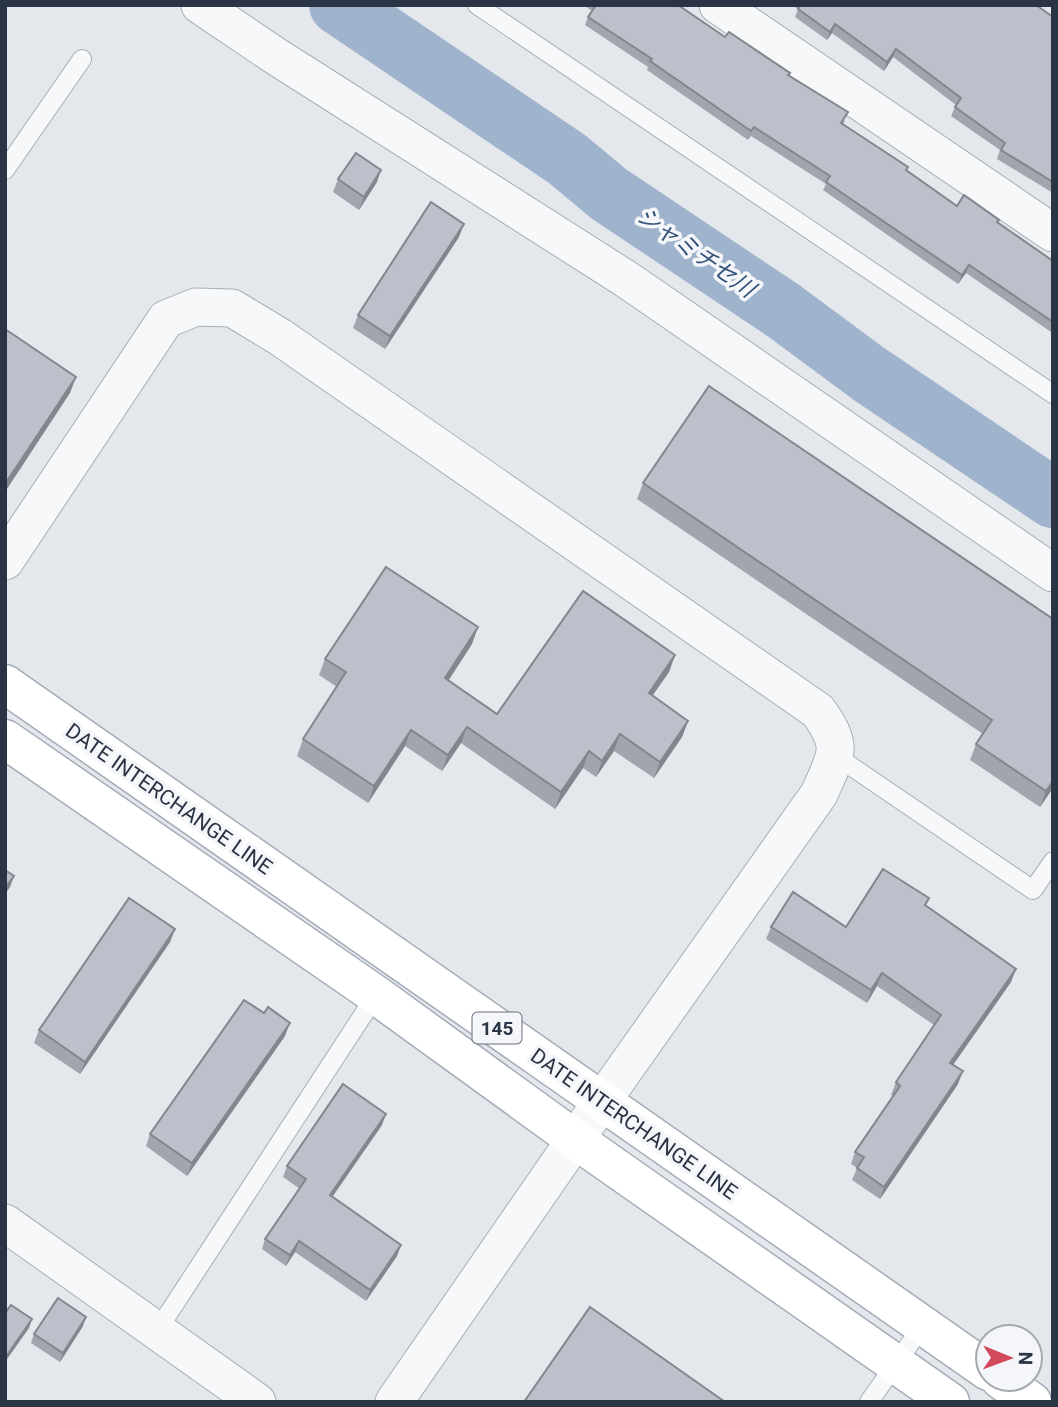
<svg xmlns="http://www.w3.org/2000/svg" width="1058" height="1407" font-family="Roboto,'Noto Sans JP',sans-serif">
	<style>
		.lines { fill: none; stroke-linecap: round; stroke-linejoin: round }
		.river { stroke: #9fb4cc; stroke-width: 60 }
		.lane-casing { stroke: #a9aeb7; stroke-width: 20 }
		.street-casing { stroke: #a9aeb7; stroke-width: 39 }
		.primary-casing { stroke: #a3abb8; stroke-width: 41 }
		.lane { stroke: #f7f8fa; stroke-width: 18 }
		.street { stroke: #f7f8fa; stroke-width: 37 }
		.primary { stroke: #fff; stroke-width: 38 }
		.wall { fill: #a1a5ae }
		.shaded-wall { fill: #83868d }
		.building { fill: #bbc0ca; stroke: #83868d; stroke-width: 2 }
		.labels { text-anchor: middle; stroke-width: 7; stroke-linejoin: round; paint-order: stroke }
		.shield { fill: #f4f6f9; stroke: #676e7b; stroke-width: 2 }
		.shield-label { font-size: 19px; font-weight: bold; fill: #2b3445 }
		.street-label { font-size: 21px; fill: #2b3445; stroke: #f4f6f9 }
		.water-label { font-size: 23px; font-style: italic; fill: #34527a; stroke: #f4f6f9 }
	</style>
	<rect width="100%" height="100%" fill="#e4e7ec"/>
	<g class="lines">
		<path class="river" d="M339 5 567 159 609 194 784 311 869 374 1053 498"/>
		<defs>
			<g id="lane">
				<path d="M477 5 1053 394"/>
				<path d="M5 170 82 59"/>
				<path d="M836 756 1033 890 1053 861"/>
				<path d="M157 1331 376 995"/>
				<path d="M869 1402 923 1325"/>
			</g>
			<g id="street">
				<path d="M200 5 274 55 626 279 1053 573"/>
				<path d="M718 5 1053 233"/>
				<path d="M5 561 166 319 196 307 232 308 280 337 818 711C845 748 836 755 819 794L602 1101 394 1402"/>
				<path d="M5 1223 257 1402"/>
			</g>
			<g id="primary">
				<path d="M5 684 988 1371"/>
				<path d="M5 739 376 995 576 1140 950 1402"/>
				<path d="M1000 1379 1032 1402"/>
			</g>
		</defs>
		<use href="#lane" class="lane-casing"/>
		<use href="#street" class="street-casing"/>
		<use href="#primary" class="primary-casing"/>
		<use href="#lane" class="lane"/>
		<use href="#street" class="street"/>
		<use href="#primary" class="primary"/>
	</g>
	<g class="wall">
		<path d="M584 5H678L725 37 789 76 845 121 843 124 908 167 906 171 957 206 999 220 998 223 1053 261V328L1051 332 966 273 958 284 823 190 826 184 751 136 748 140 647 70 648 67 585 25 588 17 592 11Z"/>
		<path d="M792 5H1036L1053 17V193L997 159 1000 150 951 116 956 105 893 57 884 71 832 33 827 40 795 17 798 9Z"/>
		<path d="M338 179 377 182 359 210 333 192Z"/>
		<path d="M459 237 385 349 353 328 358 315Z"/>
		<path d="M643 483 1053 619V788L1040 807 970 760 976 744 983 734 637 499Z"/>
		<path d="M472 644 448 681 497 714 675 655 669 672 652 696 688 721 682 737 654 778 614 751 596 777 583 768 555 809 461 743 442 771 405 746 368 803 297 756 303 739 337 687 319 675 325 659Z"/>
		<path d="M926 906 1011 982 953 1065 958 1084 880 1199 852 1180 857 1168 851 1164 855 1152 893 1096 891 1095 896 1082 934 1025 877 986 867 1003 766 939 771 927H846Z"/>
		<path d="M175 929 170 942 80 1074 34 1043 39 1030Z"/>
		<path d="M285 1036 187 1176 146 1146 150 1134Z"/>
		<path d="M382 1125 332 1197 397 1256 366 1301 295 1252 286 1266 262 1249 265 1239 300 1189 283 1177 287 1166Z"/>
		<path d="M83 1326 60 1362 31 1343 34 1334Z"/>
	</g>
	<g class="shaded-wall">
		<path d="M835 24 832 33 827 40 830 32Z"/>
		<path d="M896 49 893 57 884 71 887 62Z"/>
		<path d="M381 170 377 182 359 210 364 197Z"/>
		<path d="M464 224 459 237 385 349 390 336Z"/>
		<path d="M969 265 966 273 958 284 962 275Z"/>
		<path d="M76 377 70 393 5 492V484Z"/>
		<path d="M478 627 472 644 439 695 445 678Z"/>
		<path d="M675 655 669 672 643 709 649 693Z"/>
		<path d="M688 721 682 737 654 778 660 762Z"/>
		<path d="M467 727 461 743 442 771 448 755Z"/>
		<path d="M411 730 405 746 368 803 374 786Z"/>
		<path d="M620 734 614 751 596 777 602 761Z"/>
		<path d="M589 751 583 768 555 809 561 792Z"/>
		<path d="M1053 781V788L1040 807 1046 791Z"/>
		<path d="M14 876 10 887 5 894V888Z"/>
		<path d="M175 929 170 942 80 1074 85 1062Z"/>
		<path d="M1016 969 1011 982 946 1075 950 1063Z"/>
		<path d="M882 973 877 986 867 1003 871 990Z"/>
		<path d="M290 1023 285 1036 187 1176 192 1163Z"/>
		<path d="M963 1071 958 1084 880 1199 884 1187Z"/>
		<path d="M386 1114 382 1125 326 1206 330 1195Z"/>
		<path d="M299 1241 295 1252 286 1266 290 1255Z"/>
		<path d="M401 1245 397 1256 366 1301 370 1290Z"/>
		<path d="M86 1317 83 1326 60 1362 63 1353Z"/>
		<path d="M32 1319 29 1328 5 1362V1358Z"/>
	</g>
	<g class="building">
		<path d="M596 5H678L725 37 729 32 790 73 788 75 848 112 841 123 908 167 906 170 957 206 964 195 999 220 997 222 1053 261V322L969 265 962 275 826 182 830 176 754 127 751 131 650 61 652 59 588 17Z"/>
		<path d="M800 5H1036L1053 17V182L1001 150 1005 143 955 107 961 98 896 49 887 62 835 24 830 32 798 9Z"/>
		<path d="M356 153 381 170 364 197 338 179Z"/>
		<path d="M431 202 464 224 390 336 358 315Z"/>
		<path d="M5 329 76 377 5 484Z"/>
		<path d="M709 386 1053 619V781L1046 791 976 744 992 720 643 483Z"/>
		<path d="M386 567 478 627 445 678 497 714 583 591 675 655 649 693 688 721 660 762 620 734 602 761 589 751 561 792 467 727 448 755 411 730 374 786 303 739 346 672 325 659Z"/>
		<path d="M883 869 929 898 925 905 1016 969 950 1063 963 1071 884 1187 857 1168 864 1157 855 1152 900 1086 896 1082 941 1015 882 973 871 990 771 927 793 892 846 927Z"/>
		<path d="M5 870 14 876 5 888Z"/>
		<path d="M129 898 175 929 85 1062 39 1030Z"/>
		<path d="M244 1000 264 1013 268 1007 290 1023 192 1163 150 1134Z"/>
		<path d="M343 1084 386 1114 330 1195 401 1245 370 1290 299 1241 290 1255 265 1239 306 1179 287 1166Z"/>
		<path d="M58 1298 86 1317 63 1353 34 1334Z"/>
		<path d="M11 1305 32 1319 5 1358V1313Z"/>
		<path d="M590 1307 725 1402H524Z"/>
	</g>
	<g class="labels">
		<rect class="shield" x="472.5" y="1012.5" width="49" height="31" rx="5"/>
		<g class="shield-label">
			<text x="497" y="1035">145</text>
		</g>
		<g class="street-label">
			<text transform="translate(169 799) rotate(35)" y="7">DATE INTERCHANGE LINE</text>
			<text transform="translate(634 1124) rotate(35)" y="7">DATE INTERCHANGE LINE</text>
		</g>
		<g class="water-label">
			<text transform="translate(696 252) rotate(35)" y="8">シャミチセ川</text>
		</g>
	</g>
	<rect width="1058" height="1407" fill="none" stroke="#2b3445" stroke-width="14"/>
	<g transform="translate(1009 1358) rotate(91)"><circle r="33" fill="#f4f6f9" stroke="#a4a8b1" stroke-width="2"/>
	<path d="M0-5L12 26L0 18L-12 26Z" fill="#d1495b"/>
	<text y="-10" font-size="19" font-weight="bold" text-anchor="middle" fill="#2b3445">N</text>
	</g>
</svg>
